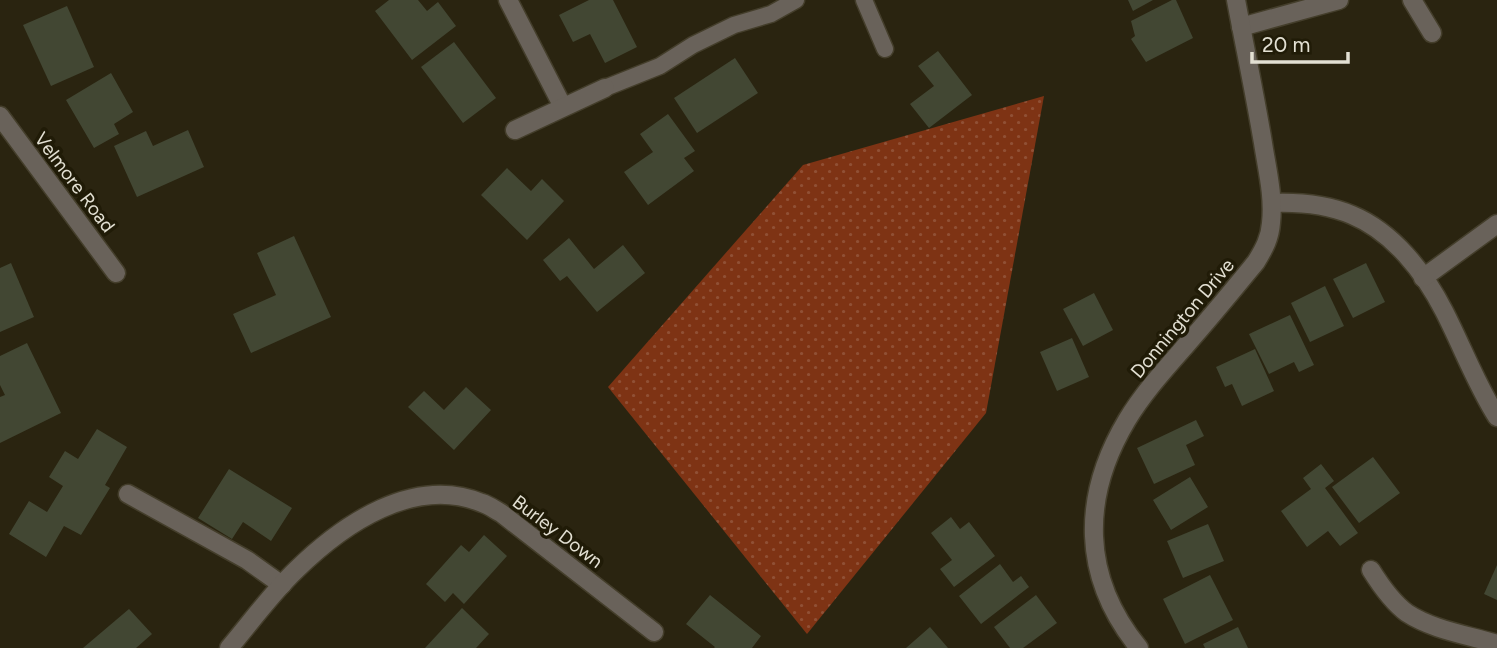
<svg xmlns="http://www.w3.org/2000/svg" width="1497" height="648" font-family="Figtree,sans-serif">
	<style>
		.green { fill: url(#green-dots) }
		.building { fill: #424733 }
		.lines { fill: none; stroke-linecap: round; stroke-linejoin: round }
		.service-casing { stroke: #443e2b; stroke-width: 19 }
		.minor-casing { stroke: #443e2b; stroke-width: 21 }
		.service { stroke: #69625a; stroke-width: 16 }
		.minor { stroke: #69625a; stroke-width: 18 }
		.labels { text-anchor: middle; stroke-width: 7; stroke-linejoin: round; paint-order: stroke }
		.street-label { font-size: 19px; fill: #e3e0d3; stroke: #201b07 }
	</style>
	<defs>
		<pattern id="green-dots" width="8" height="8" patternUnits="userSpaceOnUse" patternTransform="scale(1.75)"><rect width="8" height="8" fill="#7e3314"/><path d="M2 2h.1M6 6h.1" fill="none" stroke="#905035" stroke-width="1.8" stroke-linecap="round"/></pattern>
	</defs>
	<rect width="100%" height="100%" fill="#2a2410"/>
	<path class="green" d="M1044 96 986 413 807 634 608 387 803 165Z"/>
	<g class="building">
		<path d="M389 0H418L427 11 438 2 456 26 412 60 375 11Z"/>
		<path d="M589 0H613L637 47 605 63 590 34 573 42 559 15Z"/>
		<path d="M1128 0H1153L1133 11Z"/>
		<path d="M1172 0H1176L1193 38 1146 62 1131 39 1135 36 1131 21Z"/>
		<path d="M67 6 94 67 51 86 23 25Z"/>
		<path d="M454 42 496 98 463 123 421 67Z"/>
		<path d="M938 51 972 95 929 128 910 104 934 86 918 66Z"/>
		<path d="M735 58 758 93 697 133 674 98Z"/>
		<path d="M111 73 133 112 114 124 119 134 94 148 66 100Z"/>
		<path d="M668 114 695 151 684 158 694 171 648 205 624 172 653 152 640 134Z"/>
		<path d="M188 130 204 167 137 197 114 146 146 131 153 146Z"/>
		<path d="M507 168 531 191 542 179 564 201 527 240 481 195Z"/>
		<path d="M294 236 331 317 251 353 233 314 276 295 257 253Z"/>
		<path d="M569 238 594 269 623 245 645 273 597 312 567 276 560 281 543 260Z"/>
		<path d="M11 263 34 317 0 332V268Z"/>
		<path d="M1366 263 1385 302 1353 318 1333 279Z"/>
		<path d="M1325 286 1344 326 1310 342 1291 303Z"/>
		<path d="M1094 293 1113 330 1083 346 1063 309Z"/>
		<path d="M1290 315 1314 365 1299 372 1294 362 1269 374 1249 334Z"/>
		<path d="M1072 338 1089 377 1057 391 1040 352Z"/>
		<path d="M27 343 61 413 0 443V397L5 395 0 385V356Z"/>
		<path d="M1255 349 1274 391 1242 406 1232 384 1225 387 1216 367Z"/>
		<path d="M466 387 491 410 454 450 408 407 424 391 444 410Z"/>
		<path d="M1196 420 1204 436 1186 445 1195 465 1154 484 1137 448Z"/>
		<path d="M97 429 127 447 105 485 110 488 81 535 64 526 46 557 9 534 29 501 47 512 63 486 49 477 65 451 78 459Z"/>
		<path d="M1373 457 1400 493 1359 523 1332 487Z"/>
		<path d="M1321 464 1334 481 1325 488 1358 533 1340 546 1328 531 1307 547 1281 511 1311 489 1303 478Z"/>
		<path d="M229 469 292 508 271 541 243 522 232 539 198 518Z"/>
		<path d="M1190 477 1208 507 1171 530 1153 500Z"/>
		<path d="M951 517 960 529 969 522 995 556 954 587 940 569 952 560 931 533Z"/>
		<path d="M1208 524 1224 561 1183 578 1167 541Z"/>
		<path d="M484 535 507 556 464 604 453 593 445 602 426 584 461 545 469 552Z"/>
		<path d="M1000 564 1013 582 1021 576 1029 587 981 624 959 596Z"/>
		<path d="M1497 565V600L1484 594Z"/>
		<path d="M1210 575 1233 620 1185 644 1163 599Z"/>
		<path d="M710 595 761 636 752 648H714L715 647 686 624Z"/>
		<path d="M1036 595 1057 623 1023 648H1010L994 627Z"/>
		<path d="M462 608 489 634 476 648H425Z"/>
		<path d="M129 609 152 634 136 648H83Z"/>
		<path d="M930 627 948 648H906Z"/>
		<path d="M1238 627 1248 648H1205L1203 644Z"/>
	</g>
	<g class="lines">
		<defs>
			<g id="service">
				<path d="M864 0 885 49"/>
				<path d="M605 88 660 66 693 45 734 25 771 14 796 0"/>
			</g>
			<g id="minor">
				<path d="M508 0 563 107"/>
				<path d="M1412 0 1432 33"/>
				<path d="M1241 27 1339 0"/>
				<path d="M0 116 116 273"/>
				<path d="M515 130 605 88"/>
				<path d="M1272 203C1299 202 1326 204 1352 215 1393 232 1424 272 1444 311 1462 346 1476 384 1497 417"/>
				<path d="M1423 278 1497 224"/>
				<path d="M128 494 247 560 282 585"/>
				<path d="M1371 570C1381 586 1392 602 1407 613 1433 630 1468 635 1497 644"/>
				<path d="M229 648C251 622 271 594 296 570 343 524 414 475 482 503 489 505 495 510 501 513L654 632"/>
				<path d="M1139 648C1081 577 1081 497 1127 420 1144 392 1166 368 1187 344 1211 317 1233 290 1256 262 1264 249 1270 238 1271 223 1274 196 1267 169 1263 143 1255 95 1245 48 1236 0"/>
			</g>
		</defs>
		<use href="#service" class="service-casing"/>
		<use href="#minor" class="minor-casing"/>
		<use href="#service" class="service"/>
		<use href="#minor" class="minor"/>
	</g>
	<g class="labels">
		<g class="street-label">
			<text transform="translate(75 182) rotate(53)" y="7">Velmore Road</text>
			<text transform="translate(1182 318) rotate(-50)" y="7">Donnington Drive</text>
			<text transform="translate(558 531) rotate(37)" y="7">Burley Down</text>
		</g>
	</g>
	<path d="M1252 52v10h96v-10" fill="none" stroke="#e3e0d3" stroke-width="3.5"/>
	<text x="1262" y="52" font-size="21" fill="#e3e0d3" stroke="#201b07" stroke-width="5" paint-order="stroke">20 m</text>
</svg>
